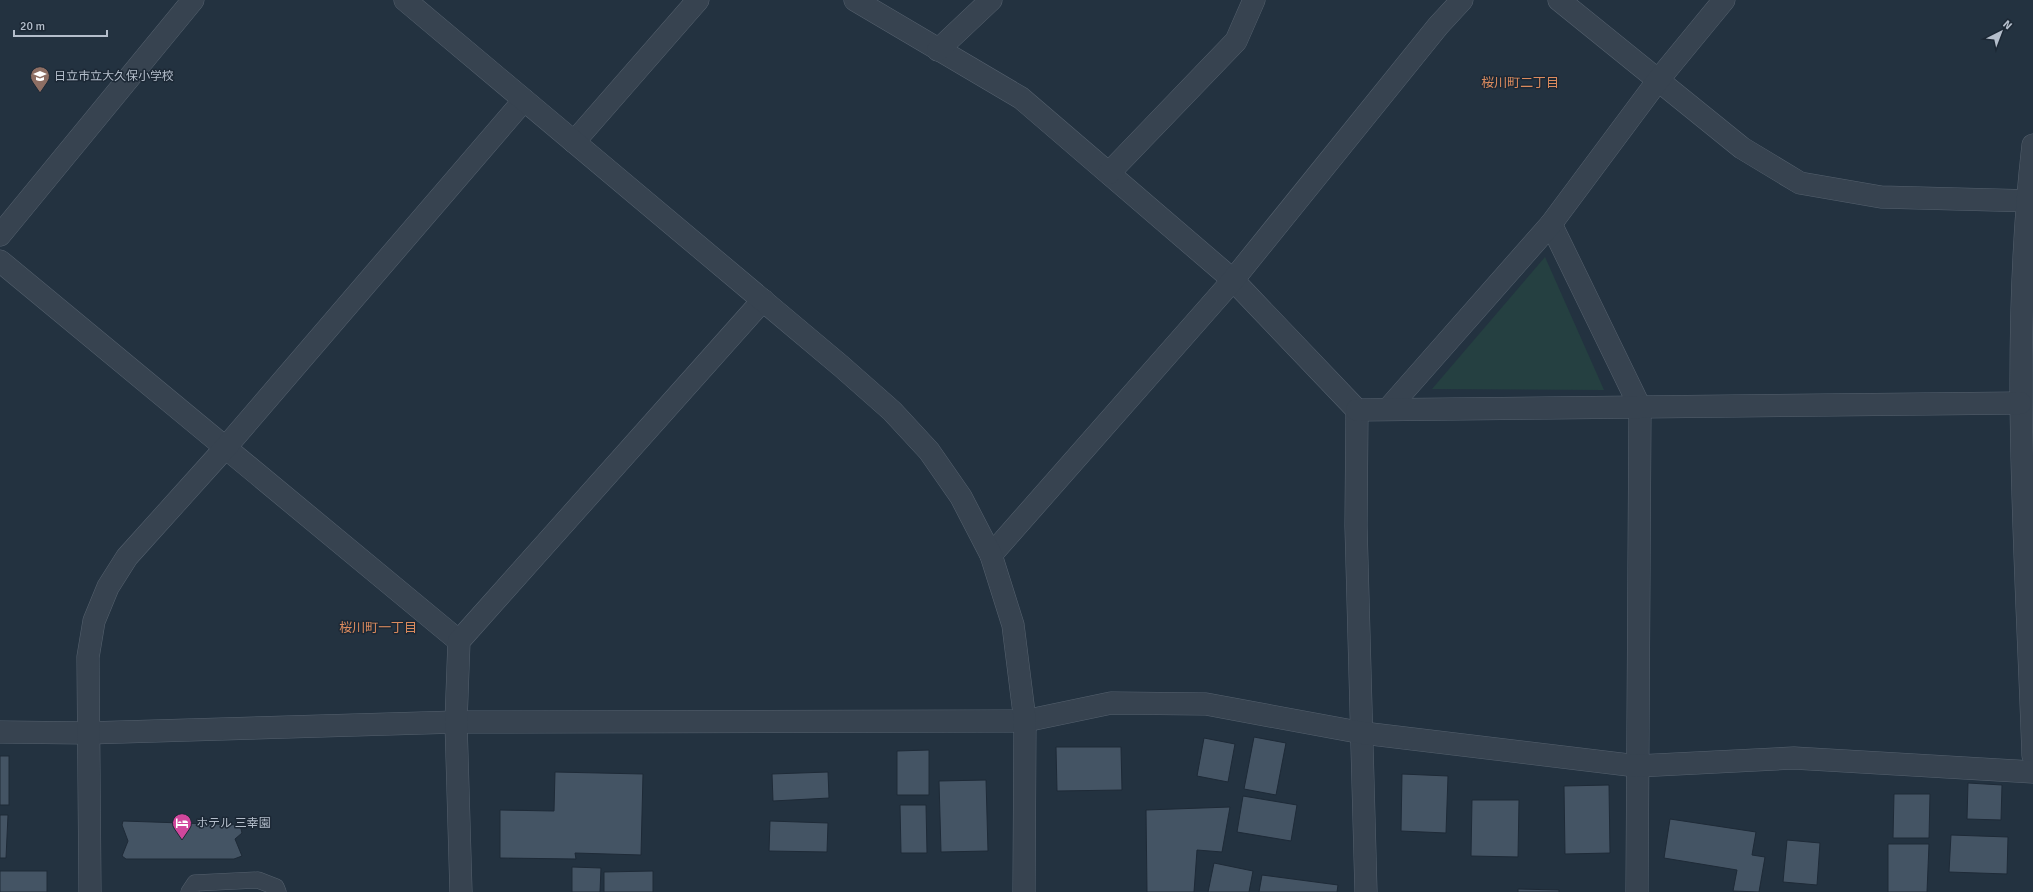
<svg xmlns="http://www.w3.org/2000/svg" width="2033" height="892" font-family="Signika,'Noto Sans JP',sans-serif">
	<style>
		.green { fill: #254041 }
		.building { fill: #445464; stroke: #1e2a37 }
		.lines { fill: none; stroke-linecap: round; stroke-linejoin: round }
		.service-casing { stroke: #55616e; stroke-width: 17 }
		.minor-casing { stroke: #55616e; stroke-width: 23 }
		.tertiary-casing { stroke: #55616e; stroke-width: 23 }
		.service { stroke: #374350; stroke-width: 16 }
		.minor { stroke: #374350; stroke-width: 22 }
		.tertiary { stroke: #374350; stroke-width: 22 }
		.labels { text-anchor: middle; stroke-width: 3; stroke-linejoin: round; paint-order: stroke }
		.poi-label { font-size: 12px; fill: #b4becb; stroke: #1c2835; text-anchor: start }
		.neighbourhood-label { font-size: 13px; fill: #db8b5e; stroke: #1c2835 }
	</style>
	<rect width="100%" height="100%" fill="#233240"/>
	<path class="green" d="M1545 257 1604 390 1432 389Z"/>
	<g class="building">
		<path d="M1254 737 1286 743 1276 795 1244 789Z"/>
		<path d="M1204 738 1235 744 1228 782 1197 776Z"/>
		<path d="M1056 747H1121L1122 790 1057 791Z"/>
		<path d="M929 750V795H897V751Z"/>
		<rect x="0" y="756" width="9" height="49"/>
		<path d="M555 772 643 774 641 855 575 853 576 859 500 858V810L554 811Z"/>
		<path d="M828 772 829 798 773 801 772 774Z"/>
		<path d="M1402 774 1448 776 1446 833 1401 831Z"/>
		<path d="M986 780 988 851 941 852 939 781Z"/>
		<path d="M1968 783 2002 785 2001 820 1967 819Z"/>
		<path d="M1609 785 1610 853 1565 854 1564 786Z"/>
		<path d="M1894 794H1930L1929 838H1893Z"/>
		<path d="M1243 796 1297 805 1291 841 1237 832Z"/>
		<path d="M1472 800H1519L1518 857 1471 856Z"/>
		<path d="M900 805H926L927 853H901Z"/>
		<path d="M1230 807 1222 852 1197 850 1194 892H1147L1146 810Z"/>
		<path d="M0 815H8L6 858H0Z"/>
		<path d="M1670 819 1756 832 1752 855 1765 857 1759 892 1733 891 1737 870 1664 858Z"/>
		<path d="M123 821 240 825 242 833 235 839 242 856 234 859H126L122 856 128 841 122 825Z"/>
		<path d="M770 821 828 823 827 852 769 851Z"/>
		<path d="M1951 835 2008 837 2007 874 1949 872Z"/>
		<path d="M1787 840 1820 843 1817 885 1783 882Z"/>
		<path d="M1888 844H1929L1927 892H1888Z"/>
		<path d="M1214 863 1253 871 1249 892H1208Z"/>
		<path d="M572 867 601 868 600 892H572Z"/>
		<rect x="0" y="871" width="47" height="21"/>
		<path d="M653 871V892H604V872Z"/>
		<path d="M1262 875 1338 885 1337 892H1259Z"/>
		<path d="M1518 889 1559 890V892H1518Z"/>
	</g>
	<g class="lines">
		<defs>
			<path id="service" d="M189 892 195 883 258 880 276 887 278 892"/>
			<g id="minor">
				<path d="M855 0 1021 98 1233 280 1357 410 1356 526 1366 892"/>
				<path d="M1559 0 1742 148 1800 183 1881 197 2033 201"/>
				<path d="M938 50 991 0"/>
				<path d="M574 142 698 0"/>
				<path d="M2033 145C2010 347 2026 552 2033 755"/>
				<path d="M1109 173 1236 41 1254 0"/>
				<path d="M1551 224 1640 407 1637 892"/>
				<path d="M0 261 459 641"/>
				<path d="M1388 409 1551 224 1659 79 1724 0"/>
				<path d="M1357 410 2020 403"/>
				<path d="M991 555 1233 280 1438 26 1462 0"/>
				<path d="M0 732 88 733 456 722 1025 721 1111 703 1206 704 1363 733 1637 766 1794 758 2033 772"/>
				<path d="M90 892 88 657 94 621 108 587 127 557 226 447 524 100"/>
				<path d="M461 892 456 722 459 641 763 300"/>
			</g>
			<g id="tertiary">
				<path d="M405 0 841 366 892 411 929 451 961 497 991 555 1013 625 1025 721 1024 892"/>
				<path d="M0 235 193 0"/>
			</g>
		</defs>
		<use href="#service" class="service-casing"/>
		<use href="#minor" class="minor-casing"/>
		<use href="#tertiary" class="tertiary-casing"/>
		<use href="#service" class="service"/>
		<use href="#minor" class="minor"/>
		<use href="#tertiary" class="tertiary"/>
	</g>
	<defs>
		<symbol id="school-pin" viewBox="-11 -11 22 30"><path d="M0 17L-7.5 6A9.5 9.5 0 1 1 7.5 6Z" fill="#8d6e63" stroke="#1c2835"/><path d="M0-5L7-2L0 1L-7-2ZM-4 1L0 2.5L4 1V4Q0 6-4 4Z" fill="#fff"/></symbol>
		<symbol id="hotel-pin" viewBox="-11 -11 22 30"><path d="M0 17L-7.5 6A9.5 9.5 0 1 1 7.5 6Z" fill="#d1479c" stroke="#1c2835"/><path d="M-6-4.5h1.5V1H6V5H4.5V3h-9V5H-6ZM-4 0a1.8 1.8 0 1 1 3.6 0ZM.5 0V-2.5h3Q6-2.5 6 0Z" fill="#fff"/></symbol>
	</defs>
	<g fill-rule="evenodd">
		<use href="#school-pin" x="29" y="65" width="22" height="30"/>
		<use href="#hotel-pin" x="171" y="812" width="22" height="30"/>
	</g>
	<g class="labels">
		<g class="poi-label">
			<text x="54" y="80">日立市立大久保小学校</text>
			<text x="196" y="827">ホテル 三幸園</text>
		</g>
		<g class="neighbourhood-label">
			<text x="1520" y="87">桜川町二丁目</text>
			<text x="378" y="632">桜川町一丁目</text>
		</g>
	</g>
	<g transform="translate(2001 32) rotate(42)" stroke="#1c2835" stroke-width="3" paint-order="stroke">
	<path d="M0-3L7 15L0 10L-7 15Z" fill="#b4becb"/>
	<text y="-6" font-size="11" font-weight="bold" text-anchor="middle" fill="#b4becb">N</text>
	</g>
	<path d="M14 30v6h93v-6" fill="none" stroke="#b4becb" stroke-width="2"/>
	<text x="20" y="30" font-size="12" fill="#b4becb" stroke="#1c2835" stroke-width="3" paint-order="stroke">20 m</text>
</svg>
